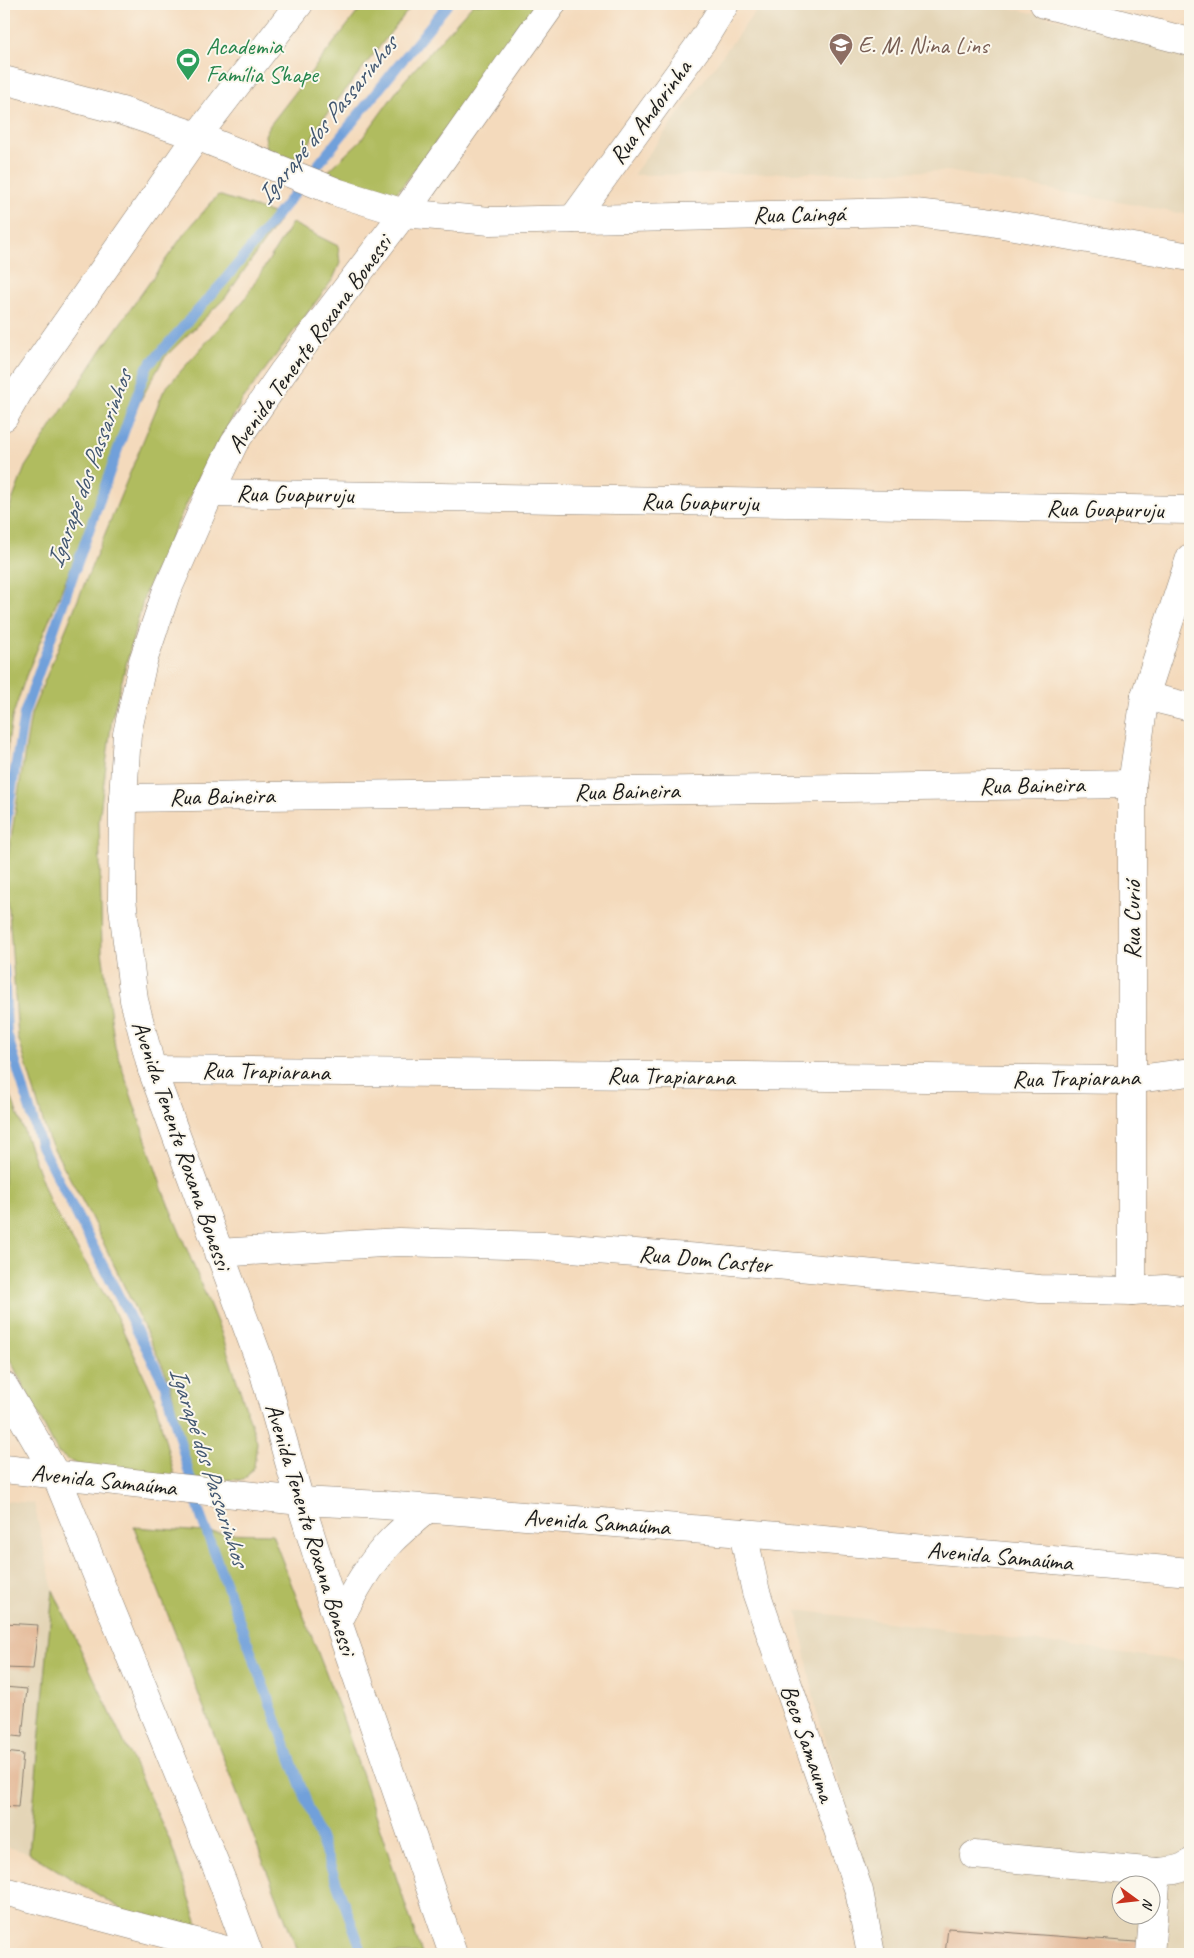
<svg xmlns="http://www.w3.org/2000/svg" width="1194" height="1958" font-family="Caveat,sans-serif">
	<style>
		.built { fill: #e4d5b7; fill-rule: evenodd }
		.green { fill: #b0bc5e; stroke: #666c3d }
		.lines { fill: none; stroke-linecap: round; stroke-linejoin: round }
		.stream { stroke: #71a0da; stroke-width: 10 }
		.building { fill: #e4b998 }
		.minor-casing { stroke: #887b6c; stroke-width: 29 }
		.minor { stroke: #fff; stroke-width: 28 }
		.labels { text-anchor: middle; stroke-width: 4; stroke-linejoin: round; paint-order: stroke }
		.education-label { font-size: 24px; fill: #785e54; stroke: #fbf7ec; text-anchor: start }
		.leisure-label { font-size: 24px; fill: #27864d; stroke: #fbf7ec; text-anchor: start }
		.street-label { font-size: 24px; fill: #1c1c1c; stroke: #fbf7ec }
		.water-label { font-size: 25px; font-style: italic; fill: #425771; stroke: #fbf7ec }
	</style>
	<rect width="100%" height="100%" fill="#fbf7ec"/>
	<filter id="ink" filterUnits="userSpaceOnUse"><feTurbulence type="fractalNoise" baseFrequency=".02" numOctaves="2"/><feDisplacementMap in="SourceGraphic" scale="10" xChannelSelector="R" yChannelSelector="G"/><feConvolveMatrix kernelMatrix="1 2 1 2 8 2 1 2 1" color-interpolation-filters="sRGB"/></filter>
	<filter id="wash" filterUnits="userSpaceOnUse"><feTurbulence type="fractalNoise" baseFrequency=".0096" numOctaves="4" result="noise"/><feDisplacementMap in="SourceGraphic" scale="20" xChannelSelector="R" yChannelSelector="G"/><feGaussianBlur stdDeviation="1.12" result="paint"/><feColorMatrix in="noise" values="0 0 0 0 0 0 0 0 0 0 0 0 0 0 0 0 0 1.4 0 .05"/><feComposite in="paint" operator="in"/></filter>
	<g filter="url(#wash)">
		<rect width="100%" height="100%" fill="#f4dabc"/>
		<g class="built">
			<path d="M761 4H995L1190 51V215L948 171 633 175Z"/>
			<path d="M4 1501 34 1503 53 1590 29 1853 4 1846Z"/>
			<path d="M797 1610 1190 1662V1954H881L860 1848 817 1713ZM1122 1886H1152V1916H1122Z"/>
		</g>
		<g class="green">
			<path d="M364 4H413L323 119 296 166 267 150 265 135 270 125Z"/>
			<path d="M473 4H537L498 60 401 188 389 199 321 178 361 140 404 81Z"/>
			<path d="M218 195 282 216 225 298 164 358 140 401 26 676 12 718 4 768V522L25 467 102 349 184 234Z"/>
			<path d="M292 223 338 246 340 263 333 279 243 399 200 475 145 593 112 718 99 821 102 951 115 1047 164 1194 221 1332 257 1442 254 1467 244 1480 189 1479 170 1382 91 1217 48 1138 18 1037 6 869 31 714 164 390 244 300Z"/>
			<path d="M4 1077 50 1203 113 1309 154 1397 175 1478 85 1470 58 1453 4 1348Z"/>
			<path d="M134 1527 218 1533 272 1534 339 1707 422 1954H299Z"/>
			<path d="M53 1590 170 1841 203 1938 186 1948 29 1853Z"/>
		</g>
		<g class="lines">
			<g class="stream">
				<path d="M4 837 24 714 147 367 223 282 448 4"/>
				<path d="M4 968 7 1034 41 1146 164 1383 201 1517 363 1954"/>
			</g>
		</g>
		<g id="blocks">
			<g class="building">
				<path d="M4 1547 7 1548 5 1569H4Z"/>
				<path d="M4 1623 38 1625 33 1669 4 1668Z"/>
				<path d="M4 1687 27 1689 22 1737 4 1735Z"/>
				<path d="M4 1752 23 1754 18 1807 4 1806Z"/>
				<path d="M948 1928 1149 1943V1954H945Z"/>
			</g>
		</g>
	</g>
	<g filter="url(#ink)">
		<use href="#blocks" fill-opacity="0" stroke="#887b6c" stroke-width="1"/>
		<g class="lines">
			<defs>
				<g id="minor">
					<path d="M1044 4 1190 42"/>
					<path d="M4 80 122 111 197 136 339 193 404 213 490 221 906 212 986 221 1190 257"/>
					<path d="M573 219 703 40 725 4"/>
					<path d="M4 417 22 386 197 136 299 4"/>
					<path d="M210 493 1190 510"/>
					<path d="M1145 696 1190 707"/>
					<path d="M123 798 1132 784"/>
					<path d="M152 1070 1131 1080 1190 1072"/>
					<path d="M218 1253 399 1242 545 1246 700 1258 1040 1289 1132 1291 1165 1289 1190 1292"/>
					<path d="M1132 1291V784L1145 696 1190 558"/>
					<path d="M4 1386 56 1475 223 1883 249 1954"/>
					<path d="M4 1469 300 1501 383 1505 743 1533 1190 1572"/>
					<path d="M743 1533 756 1592 859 1891 871 1954"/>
					<path d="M338 1622C353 1593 369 1563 392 1540 403 1529 415 1519 427 1509"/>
					<path d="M974 1855 1157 1872C1168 1871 1181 1871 1190 1863"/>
					<path d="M4 1891 241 1954"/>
					<path d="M453 1954 338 1622 300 1501 264 1373 152 1070 134 1000 122 899 123 798 127 734 143 661 166 593 210 493 234 443 283 372 404 213 552 4"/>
					<path d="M1150 1954 1157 1872"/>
				</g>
			</defs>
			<use href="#minor" class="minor-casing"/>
			<use href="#minor" class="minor"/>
		</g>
	</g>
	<defs>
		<symbol id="school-pin" viewBox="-11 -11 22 30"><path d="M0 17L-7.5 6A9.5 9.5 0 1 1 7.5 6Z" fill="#8d6e63" stroke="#fbf7ec"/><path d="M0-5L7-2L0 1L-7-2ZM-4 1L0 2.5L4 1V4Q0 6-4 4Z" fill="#fff"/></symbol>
		<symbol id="stadium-pin" viewBox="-11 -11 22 30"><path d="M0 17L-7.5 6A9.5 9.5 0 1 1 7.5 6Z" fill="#2e9e5b" stroke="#fbf7ec"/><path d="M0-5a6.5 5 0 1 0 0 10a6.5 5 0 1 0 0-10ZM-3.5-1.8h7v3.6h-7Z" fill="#fff"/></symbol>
	</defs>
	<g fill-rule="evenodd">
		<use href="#school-pin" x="827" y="31" width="28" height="38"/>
		<use href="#stadium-pin" x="174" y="46" width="28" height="38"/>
	</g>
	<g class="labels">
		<g class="education-label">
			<text x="858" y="53">E. M. Nina Lins</text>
		</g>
		<g class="leisure-label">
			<text x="206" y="54">Academia<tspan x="206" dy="28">Família Shape</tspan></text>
		</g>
		<g class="street-label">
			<text transform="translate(650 112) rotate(-54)" y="8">Rua Andorinha</text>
			<text transform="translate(799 214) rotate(-1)" y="8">Rua Caingá</text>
			<text transform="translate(309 344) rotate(-54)" y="8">Avenida Tenente Roxana Bonessi</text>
			<text transform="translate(295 494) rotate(1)" y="8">Rua Guapuruju</text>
			<text transform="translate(700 502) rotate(1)" y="8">Rua Guapuruju</text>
			<text transform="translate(1105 509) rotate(1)" y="8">Rua Guapuruju</text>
			<text transform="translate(1032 785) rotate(-1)" y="8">Rua Baineira</text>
			<text transform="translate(627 791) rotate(-1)" y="8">Rua Baineira</text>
			<text transform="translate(222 796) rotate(-1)" y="8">Rua Baineira</text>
			<text transform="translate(1132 920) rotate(-90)" y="8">Rua Curió</text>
			<text transform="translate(266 1071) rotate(1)" y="8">Rua Trapiarana</text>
			<text transform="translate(671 1076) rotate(1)" y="8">Rua Trapiarana</text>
			<text transform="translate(1076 1078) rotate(-1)" y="8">Rua Trapiarana</text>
			<text transform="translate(182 1145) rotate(71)" y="8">Avenida Tenente Roxana Bonessi</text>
			<text transform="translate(705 1259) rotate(5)" y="8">Rua Dom Caster</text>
			<text transform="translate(104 1480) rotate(6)" y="8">Avenida Samaúma</text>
			<text transform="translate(597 1522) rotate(4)" y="8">Avenida Samaúma</text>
			<text transform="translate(311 1529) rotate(73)" y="8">Avenida Tenente Roxana Bonessi</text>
			<text transform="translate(1000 1556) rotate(5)" y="8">Avenida Samaúma</text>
			<text transform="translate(808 1743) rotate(71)" y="8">Beco Samauma</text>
		</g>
		<g class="water-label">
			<text transform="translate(326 120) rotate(-51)" y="9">Igarapé dos Passarinhos</text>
			<text transform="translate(88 469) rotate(-70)" y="9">Igarapé dos Passarinhos</text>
			<text transform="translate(210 1466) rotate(72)" y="9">Igarapé dos Passarinhos</text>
		</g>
	</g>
	<rect width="1194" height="1958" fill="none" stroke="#fbf7ec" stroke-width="20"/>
	<g transform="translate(1136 1900) rotate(105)"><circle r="24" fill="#fbf7ec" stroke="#a29f99"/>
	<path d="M0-4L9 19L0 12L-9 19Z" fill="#c8321e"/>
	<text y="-8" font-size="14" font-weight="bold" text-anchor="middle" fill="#1c1c1c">N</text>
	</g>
</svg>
